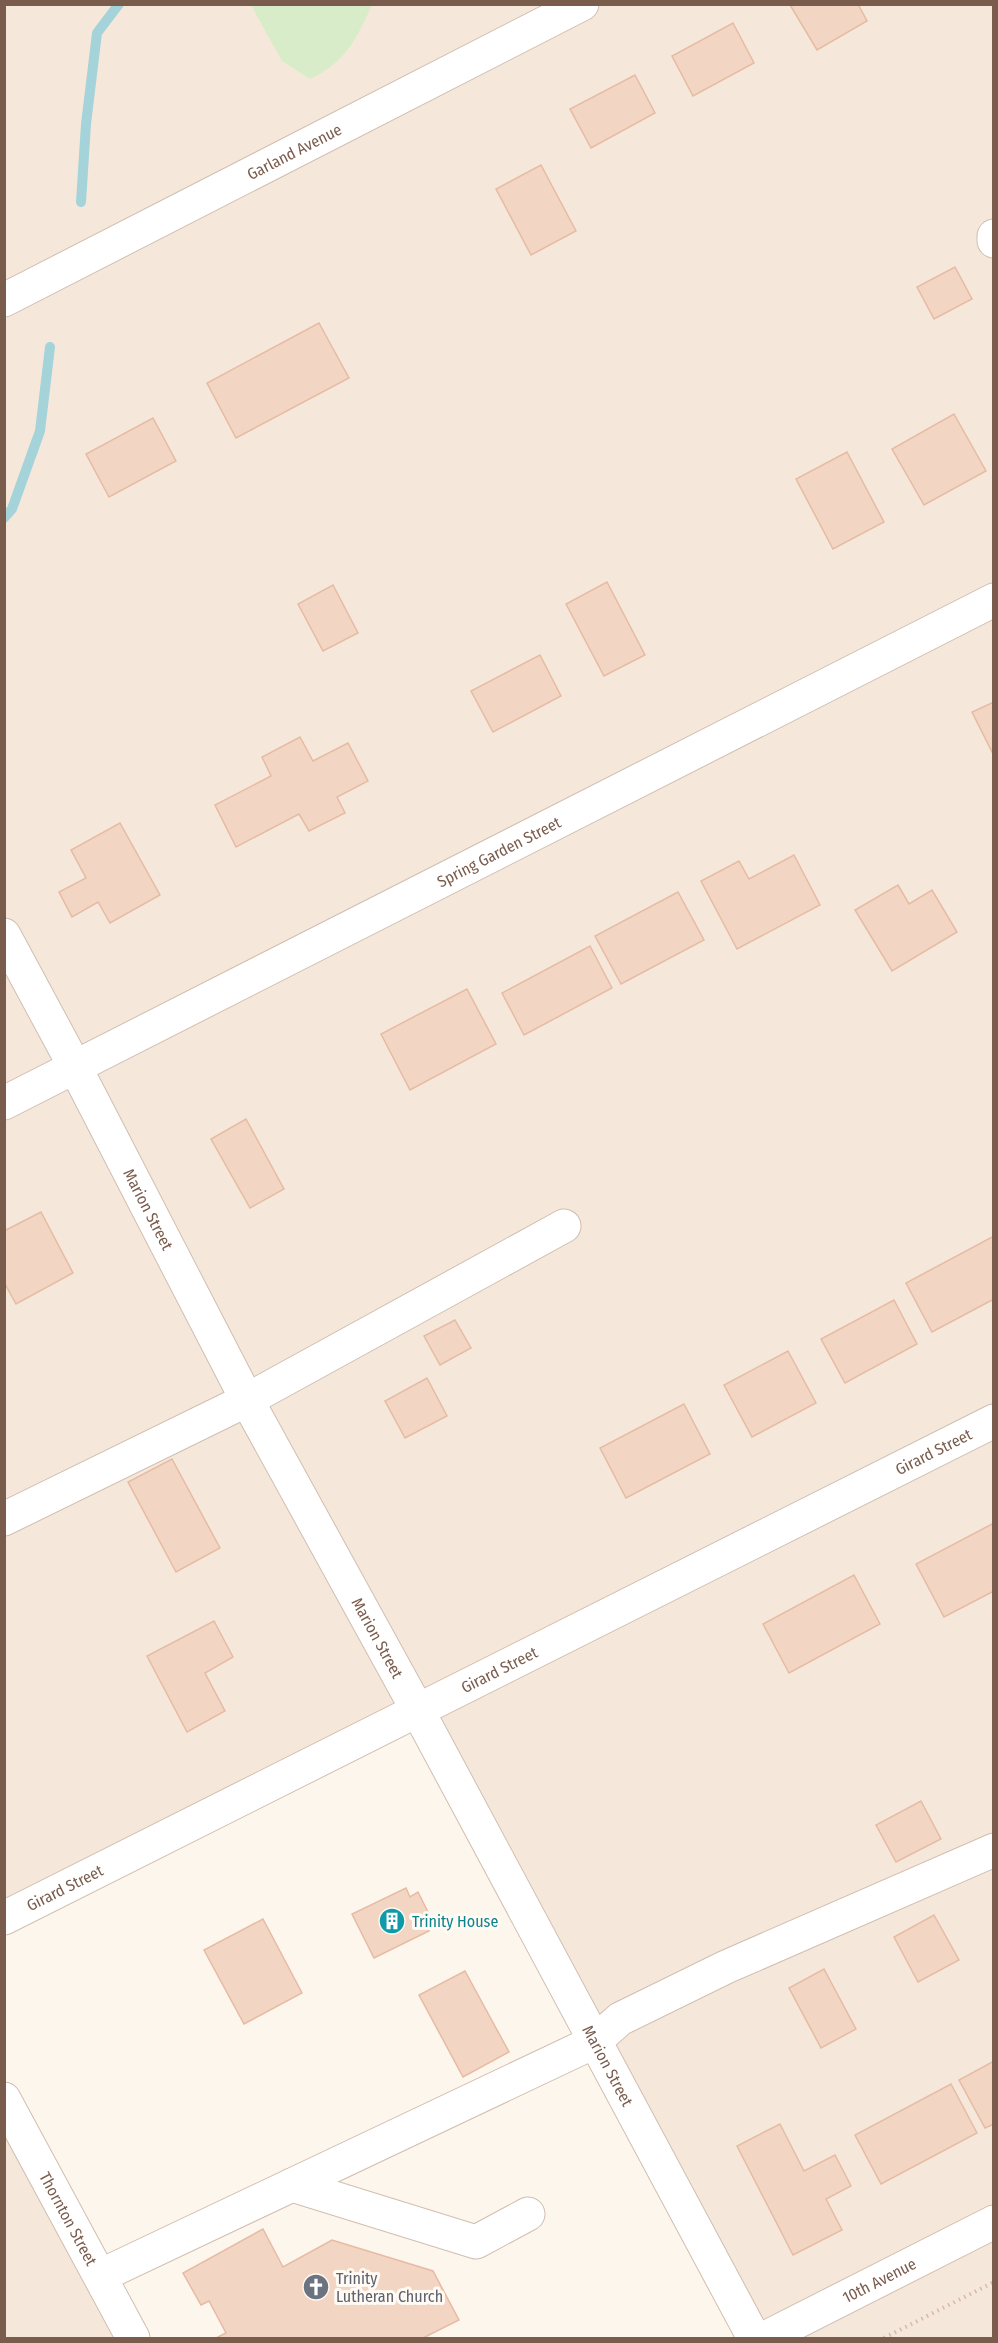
<svg xmlns="http://www.w3.org/2000/svg" width="998" height="2343" font-family="'Fira Sans Condensed',sans-serif">
	<style>
		.residential { fill: #f5e8da }
		.green { fill: #d8ecc9 }
		.lines { fill: none; stroke-linecap: round; stroke-linejoin: round }
		.stream { stroke: #a5d3da; stroke-width: 10 }
		.building { fill: #f3d5c3; stroke: #e6bba3; stroke-width: 1.5 }
		.minor-casing { stroke: #d1beb0; stroke-width: 35 }
		.path { stroke: #d9b8a5; stroke-width: 4; stroke-dasharray: 1.5 4.5; stroke-linecap: butt }
		.minor { stroke: #fff; stroke-width: 33 }
		.labels { text-anchor: middle; stroke-width: 6; stroke-linejoin: round; paint-order: stroke }
		.street-label { font-size: 16px; fill: #7a5c4d; stroke: #fffaf3 }
		.culture-label { font-size: 16px; fill: #0d838f; stroke: #fffaf3; text-anchor: start }
		.worship-label { font-size: 16px; fill: #5b616d; stroke: #fffaf3; text-anchor: start }
	</style>
	<rect width="100%" height="100%" fill="#fdf6ec"/>
	<g class="residential">
		<path d="M4 5H993V2338H754L418 1711 5 1918Z"/>
		<path d="M5 2099 133 2338H5Z"/>
	</g>
	<path class="green" d="M251 5H372C357 38 345 63 310 79L282 61Z"/>
	<g class="lines">
		<g class="stream">
			<path d="M81 202 86 124 97 33 119 4"/>
			<path d="M4 518 12 509 40 431 50 347"/>
		</g>
	</g>
	<g class="building">
		<path d="M858 4 867 21 817 50 790 5Z"/>
		<path d="M733 23 754 63 693 96 672 56Z"/>
		<path d="M635 75 655 113 591 148 570 109Z"/>
		<path d="M541 165 576 231 531 255 496 189Z"/>
		<path d="M955 267 972 299 934 319 917 287Z"/>
		<path d="M319 323 349 378 236 438 207 383Z"/>
		<path d="M954 414 986 471 924 505 892 449Z"/>
		<path d="M153 418 176 461 109 497 86 454Z"/>
		<path d="M847 452 884 522 833 549 796 479Z"/>
		<path d="M607 582 645 655 604 676 566 604Z"/>
		<path d="M333 585 358 633 323 651 298 604Z"/>
		<path d="M540 655 561 696 493 732 471 691Z"/>
		<path d="M994 702V756L972 712Z"/>
		<path d="M300 737 313 761 348 743 368 781 337 797 345 813 309 831 299 814 236 847 215 805 271 776 262 757Z"/>
		<path d="M120 823 160 895 110 923 98 902 72 917 59 892 86 878 71 850Z"/>
		<path d="M794 855 820 905 737 949 701 881 739 861 749 879Z"/>
		<path d="M898 885 909 904 932 890 957 932 892 971 855 910Z"/>
		<path d="M678 892 704 940 621 984 595 936Z"/>
		<path d="M590 946 612 988 524 1035 502 993Z"/>
		<path d="M467 989 496 1044 410 1090 381 1034Z"/>
		<path d="M246 1119 284 1189 250 1208 211 1139Z"/>
		<path d="M41 1212 73 1273 16 1304 4 1282V1231Z"/>
		<path d="M994 1236V1299L932 1332 906 1283Z"/>
		<path d="M894 1300 917 1344 845 1383 821 1339Z"/>
		<path d="M455 1320 471 1348 440 1365 424 1336Z"/>
		<path d="M788 1351 816 1403 752 1437 724 1385Z"/>
		<path d="M427 1378 447 1416 405 1438 385 1401Z"/>
		<path d="M684 1404 710 1454 626 1498 600 1448Z"/>
		<path d="M172 1459 220 1548 176 1572 128 1482Z"/>
		<path d="M994 1523V1591L944 1617 916 1564Z"/>
		<path d="M854 1575 880 1624 789 1673 763 1624Z"/>
		<path d="M214 1621 233 1657 205 1673 225 1711 187 1732 147 1656Z"/>
		<path d="M921 1801 941 1839 896 1862 876 1825Z"/>
		<path d="M406 1888 410 1897 418 1892 432 1920 424 1923 429 1931 374 1958 352 1914Z"/>
		<path d="M934 1915 959 1960 918 1982 894 1937Z"/>
		<path d="M263 1919 302 1993 244 2024 204 1950Z"/>
		<path d="M824 1969 856 2029 821 2048 789 1988Z"/>
		<path d="M465 1971 509 2052 463 2077 419 1995Z"/>
		<path d="M994 2061V2124L985 2128 959 2080Z"/>
		<path d="M951 2084 977 2133 881 2184 855 2135Z"/>
		<path d="M780 2124 804 2171 835 2155 851 2186 826 2199 842 2230 793 2255 737 2146Z"/>
		<path d="M263 2229 283 2267 332 2240 433 2271 459 2320 423 2338H219L218 2337 226 2333 209 2301 201 2305 183 2273Z"/>
	</g>
	<g class="lines">
		<defs>
			<g id="minor">
				<path d="M994 236V241"/>
				<path id="s1" d="M4 300 582 4"/>
				<path id="s2" d="M4 935 75 1067 247 1400 418 1711 754 2338"/>
				<path id="s3" d="M4 1103 994 600"/>
				<path d="M4 1519 247 1400 564 1226"/>
				<path id="s4" d="M4 1918 994 1421"/>
				<path id="s5" d="M4 2099 133 2338"/>
				<path d="M292 2185 476 2242 528 2214"/>
				<path d="M100 2276 594 2042 620 2019 726 1967 994 1850"/>
				<path id="s6" d="M765 2338 994 2222"/>
			</g>
		</defs>
		<use href="#minor" class="minor-casing"/>
		<path class="path" d="M884 2338 994 2282"/>
		<use href="#minor" class="minor"/>
	</g>
	<defs>
		<symbol id="building-disc" viewBox="-11 -11 22 22"><circle r="9.5" fill="#0f9aa8" stroke="#fffaf3"/><path d="M-4-6H4V6H1V3H-1V6H-4ZM-2.5-4.3h1.7v1.8h-1.7ZM.8-4.3h1.7v1.8H.8ZM-2.5-1h1.7V.8h-1.7ZM.8-1h1.7V.8H.8Z" fill="#fff"/></symbol>
		<symbol id="church-disc" viewBox="-11 -11 22 22"><circle r="9.5" fill="#6b7280" stroke="#fffaf3"/><path d="M-1.2-6h2.4v3.5h3.3v2.4h-3.3V6h-2.4V-.1h-3.3v-2.4h3.3Z" fill="#fff"/></symbol>
	</defs>
	<g fill-rule="evenodd">
		<use href="#building-disc" x="377" y="1906" width="30" height="30"/>
		<use href="#church-disc" x="301" y="2272" width="30" height="30"/>
	</g>
	<g class="labels">
		<g class="street-label">
			<text dy="6" stroke="none"><textPath href="#s1" startOffset="326">Garland Avenue</textPath></text>
			<text dy="6" stroke="none"><textPath href="#s3" startOffset="555">Spring Garden Street</textPath></text>
			<text dy="6" stroke="none"><textPath href="#s2" startOffset="310">Marion Street</textPath></text>
			<text dy="6" stroke="none"><textPath href="#s4" startOffset="1040">Girard Street</textPath></text>
			<text dy="6" stroke="none"><textPath href="#s2" startOffset="796">Marion Street</textPath></text>
			<text dy="6" stroke="none"><textPath href="#s4" startOffset="554">Girard Street</textPath></text>
			<text dy="6" stroke="none"><textPath href="#s4" startOffset="68">Girard Street</textPath></text>
			<text dy="6" stroke="none"><textPath href="#s2" startOffset="1282">Marion Street</textPath></text>
			<text dy="6" stroke="none"><textPath href="#s5" startOffset="136">Thornton Street</textPath></text>
			<text dy="6" stroke="none"><textPath href="#s6" startOffset="128">10th Avenue</textPath></text>
		</g>
		<g class="culture-label">
			<text x="412" y="1927">Trinity House</text>
		</g>
		<g class="worship-label">
			<text x="336" y="2284">Trinity<tspan x="336" dy="18">Lutheran Church</tspan></text>
		</g>
	</g>
	<rect width="998" height="2343" fill="none" stroke="#7a5c4d" stroke-width="12"/>
</svg>
